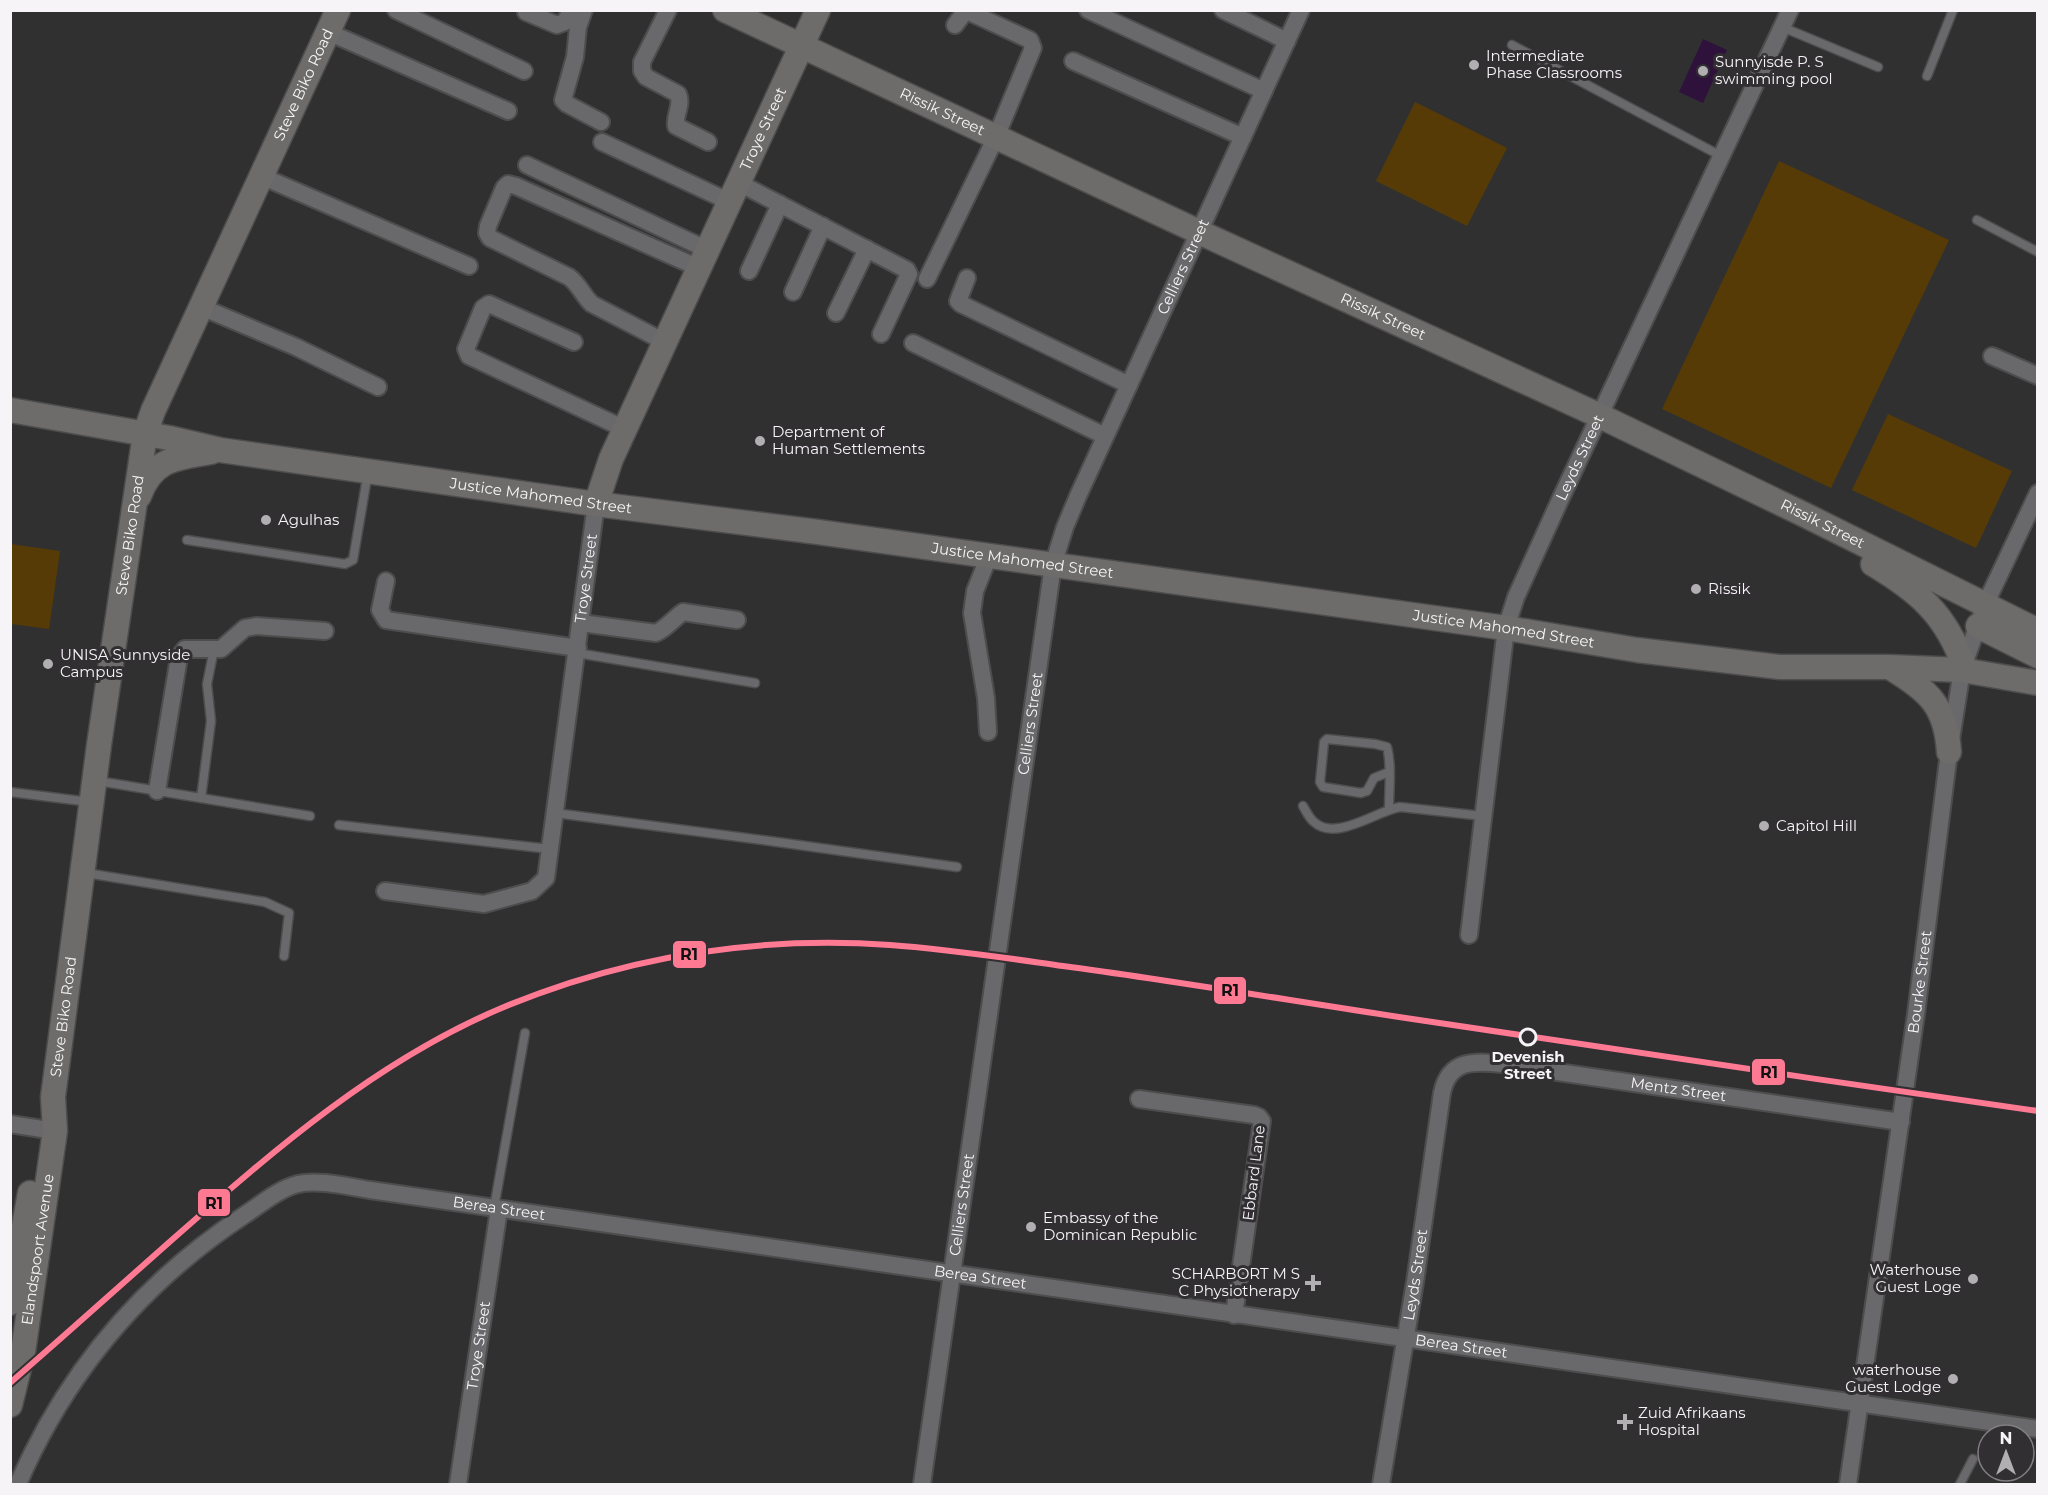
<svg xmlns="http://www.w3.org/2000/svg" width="2048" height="1495" font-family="Montserrat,sans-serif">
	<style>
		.green { fill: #563b07 }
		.water { fill: #2e123c }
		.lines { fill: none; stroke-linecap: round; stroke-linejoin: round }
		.lane-casing { stroke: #4e4d4e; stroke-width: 11 }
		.street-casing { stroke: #4e4d4e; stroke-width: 20 }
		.secondary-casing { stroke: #4e4d4e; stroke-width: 27 }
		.lane { stroke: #69686a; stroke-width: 8 }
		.street { stroke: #69686a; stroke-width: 16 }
		.secondary { stroke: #6e6c6a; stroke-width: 24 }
		.rail-1-casing { stroke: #312f32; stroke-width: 10 }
		.rail-1 { stroke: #fe7a93; stroke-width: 6 }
		.poi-dot { fill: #b1afb1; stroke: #312f32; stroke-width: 2 }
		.stop-dot { fill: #312f32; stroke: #f6f4f6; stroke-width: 3 }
		.labels { text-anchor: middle; stroke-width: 6; stroke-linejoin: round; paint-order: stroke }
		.poi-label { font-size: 15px; fill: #f6f4f6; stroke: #312f32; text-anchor: start }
		.street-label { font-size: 15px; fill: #f6f4f6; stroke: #312f32 }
		.stop-label { font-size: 15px; font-weight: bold; fill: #f6f4f6; stroke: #312f32 }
		.line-badge { stroke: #312f32; stroke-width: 2 }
		.pale-badge-label { font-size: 16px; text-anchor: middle; font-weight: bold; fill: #111 }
	</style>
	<rect width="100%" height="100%" fill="#313031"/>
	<g class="green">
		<path d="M1415 102 1507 148 1467 226 1376 181Z"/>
		<path d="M1779 161 1949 240 1831 488 1662 409Z"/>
		<path d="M1888 414 2012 471 1976 548 1852 490Z"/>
		<path d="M11 544 60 551 49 629 11 624Z"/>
	</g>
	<path class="water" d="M1703 39 1727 50 1703 103 1679 92Z"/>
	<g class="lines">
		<defs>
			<g id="lane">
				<path d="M1782 27 1878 67"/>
				<path d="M1512 45 1721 156"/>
				<path d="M1927 76 1953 10"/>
				<path d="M1977 220 2038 252"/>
				<path d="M187 540 345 564 353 560 368 472"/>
				<path d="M577 653 755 683"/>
				<path d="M98 781 310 816"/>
				<path d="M10 792 90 802"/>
				<path d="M201 798 211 721 207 684 214 649"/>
				<path d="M1303 806C1306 811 1309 818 1314 822 1336 842 1376 811 1400 807L1483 816"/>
				<path d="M1389 809C1389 789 1392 766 1387 747L1375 744 1327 739 1324 742 1320 782 1323 787 1361 793 1367 791 1374 778 1389 772"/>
				<path d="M555 813 777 842 957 867"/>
				<path d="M339 825 550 849"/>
				<path d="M86 873 265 902 289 913 284 956"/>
				<path d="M494 1208 525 1033"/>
				<path d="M1960 1484 1973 1459"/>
			</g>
			<g id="street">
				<path d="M396 10 524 71"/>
				<path d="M584 10 578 27 575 57 563 100 567 104 601 122"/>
				<path d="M668 10 642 62V71L646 77 678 94C683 105 674 115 676 126L708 142"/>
				<path d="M1088 10 1264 91"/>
				<path d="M1223 10 1287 41"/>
				<path d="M526 12 557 25 565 22 571 10"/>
				<path d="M328 32 508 111"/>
				<path d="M1073 61 1243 137"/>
				<path d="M602 142 730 202"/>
				<path d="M527 165 708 250"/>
				<path d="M261 176 469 266"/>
				<path d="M739 183 907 270 909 274 881 334"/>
				<path d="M749 271 780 204"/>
				<path d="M967 278 958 301 961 304 1129 385"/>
				<path d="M927 279 996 137 1033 48 1030 40 969 12 964 13 955 25"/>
				<path d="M793 292 823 226"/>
				<path d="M201 307 296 347 378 387"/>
				<path d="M836 313 867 249"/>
				<path d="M574 342 489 304 483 308 466 349 469 356 625 429"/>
				<path d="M665 342 592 304C583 296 579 284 569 277L490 238 487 233 488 226 504 188 508 184 516 186 699 268"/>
				<path d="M913 343 1105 436"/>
				<path d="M1992 356 2038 376"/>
				<path d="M386 581 380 610 386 620 578 648"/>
				<path d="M581 623 656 633C667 628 673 619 683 612L737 620"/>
				<path d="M988 732 986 698 972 613 975 591 989 556"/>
				<path d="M157 791 179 657 185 649H221L245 628 256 626 325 631"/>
				<path id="s1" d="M385 891 484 904 532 891 546 878 596 504"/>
				<path id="s2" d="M1469 935 1506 628 1516 597 1560 500 1790 10"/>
				<path d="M1139 1099 1254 1115 1259 1117 1262 1121 1234 1315"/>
				<path d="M10 1124 55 1131"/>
				<path id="s3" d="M18 1484C66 1373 142 1283 243 1216 260 1205 278 1189 298 1184 318 1179 350 1187 370 1190L2038 1429"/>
				<path id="s4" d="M458 1484 499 1209"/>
				<path id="s5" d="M922 1484 1053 565 1065 527 1078 496 1301 10"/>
				<path id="s6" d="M1381 1484 1415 1282 1442 1093C1449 1059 1474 1061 1503 1064L1901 1122"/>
				<path id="s7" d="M1848 1484 1916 1014 1949 752 1962 670 1985 605 2038 493"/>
			</g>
			<g id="secondary">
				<path id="s8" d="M725 10 1199 232 1600 416 1805 515 2038 631"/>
				<path id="s9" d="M10 410 169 438 220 450 596 504 818 532 1506 628 1637 650 1780 667H1889L1962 670 2038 683"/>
				<path d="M139 496C153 458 177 458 211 452"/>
				<path id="s10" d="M596 504 611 459 818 10"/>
				<path d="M1873 564C1918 591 1946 614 1964 666"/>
				<path d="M1978 626 2038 656"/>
				<path d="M1891 668C1929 691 1946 706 1949 752"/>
				<path d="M10 1303 30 1193"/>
				<path id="s11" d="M10 1405 23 1352 55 1131 53 1097 99 745 145 434 153 411 338 10"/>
			</g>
		</defs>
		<use href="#lane" class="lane-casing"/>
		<use href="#street" class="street-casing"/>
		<use href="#secondary" class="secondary-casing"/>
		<use href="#lane" class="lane"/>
		<use href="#street" class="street"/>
		<use href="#secondary" class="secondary"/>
		<defs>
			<path id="rail-1" d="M10 1383C65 1335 120 1286 174 1238 275 1149 379 1059 504 1007 627 956 758 936 890 945 948 949 1006 958 1063 966 1175 981 1287 1000 1399 1017 1611 1050 1825 1080 2038 1111"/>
		</defs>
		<use href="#rail-1" class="rail-1-casing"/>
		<use href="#rail-1" class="rail-1"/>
	</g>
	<g class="poi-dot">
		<circle cx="1474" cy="65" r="6"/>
		<circle cx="1703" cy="71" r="6"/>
		<circle cx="760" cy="441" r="6"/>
		<circle cx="266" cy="520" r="6"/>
		<circle cx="1696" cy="589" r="6"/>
		<circle cx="48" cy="664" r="6"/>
		<circle cx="1764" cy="826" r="6"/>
		<circle cx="1031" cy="1227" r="6"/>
		<circle cx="1973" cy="1279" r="6"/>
		<path d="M1310 1274h6v6h6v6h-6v6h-6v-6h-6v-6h6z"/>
		<circle cx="1953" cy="1379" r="6"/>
		<path d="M1622 1413h6v6h6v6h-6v6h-6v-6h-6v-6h6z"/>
	</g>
	<circle class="stop-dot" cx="1528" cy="1037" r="8"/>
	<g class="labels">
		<g class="poi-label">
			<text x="1486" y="61">Intermediate<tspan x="1486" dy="17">Phase Classrooms</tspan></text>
			<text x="1715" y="67">Sunnyisde P. S<tspan x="1715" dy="17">swimming pool</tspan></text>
			<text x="772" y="437">Department of<tspan x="772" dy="17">Human Settlements</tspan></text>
			<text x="278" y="525">Agulhas</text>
			<text x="1708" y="594">Rissik</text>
			<text x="60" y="660">UNISA Sunnyside<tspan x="60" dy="17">Campus</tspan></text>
			<text x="1776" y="831">Capitol Hill</text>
			<text x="1043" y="1223">Embassy of the<tspan x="1043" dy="17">Dominican Republic</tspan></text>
			<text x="1961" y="1275" text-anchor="end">Waterhouse<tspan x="1961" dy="17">Guest Loge</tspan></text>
			<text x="1300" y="1279" text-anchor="end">SCHARBORT M S<tspan x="1300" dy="17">C Physiotherapy</tspan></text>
			<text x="1941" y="1375" text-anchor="end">waterhouse<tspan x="1941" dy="17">Guest Lodge</tspan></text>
			<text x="1638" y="1418">Zuid Afrikaans<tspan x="1638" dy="17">Hospital</tspan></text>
		</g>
		<g class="street-label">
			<text dy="5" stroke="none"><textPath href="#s11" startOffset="1365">Steve Biko Road</textPath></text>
			<text dy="5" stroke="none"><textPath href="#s8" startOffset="240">Rissik Street</textPath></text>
			<text dy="5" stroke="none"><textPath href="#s10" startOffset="411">Troye Street</textPath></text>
			<text dy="5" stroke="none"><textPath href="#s5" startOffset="1254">Celliers Street</textPath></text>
			<text dy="5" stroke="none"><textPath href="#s8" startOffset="726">Rissik Street</textPath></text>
			<text dy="5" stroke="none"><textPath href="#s2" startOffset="495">Leyds Street</textPath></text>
			<text dy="5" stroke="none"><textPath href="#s9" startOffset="538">Justice Mahomed Street</textPath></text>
			<text dy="5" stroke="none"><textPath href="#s8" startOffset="1212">Rissik Street</textPath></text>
			<text dy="5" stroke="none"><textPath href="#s11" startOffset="879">Steve Biko Road</textPath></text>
			<text dy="5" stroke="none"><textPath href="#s9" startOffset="1024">Justice Mahomed Street</textPath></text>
			<text dy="5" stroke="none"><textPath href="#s1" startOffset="471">Troye Street</textPath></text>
			<text dy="5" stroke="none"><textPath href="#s9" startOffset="1510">Justice Mahomed Street</textPath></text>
			<text dy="5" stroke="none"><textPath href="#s5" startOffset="768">Celliers Street</textPath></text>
			<text dy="5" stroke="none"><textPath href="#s7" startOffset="507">Bourke Street</textPath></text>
			<text dy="5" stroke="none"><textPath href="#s11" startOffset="393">Steve Biko Road</textPath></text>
			<text dy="5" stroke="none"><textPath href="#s6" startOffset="650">Mentz Street</textPath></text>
			<text transform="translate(1254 1173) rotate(-83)" y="5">Ebbard Lane</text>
			<text dy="5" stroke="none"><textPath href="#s5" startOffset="282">Celliers Street</textPath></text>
			<text dy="5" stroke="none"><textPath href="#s3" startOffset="622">Berea Street</textPath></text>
			<text dy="5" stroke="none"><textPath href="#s11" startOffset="158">Elandspoort Avenue</textPath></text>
			<text dy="5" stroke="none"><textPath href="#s6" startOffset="212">Leyds Street</textPath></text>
			<text dy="5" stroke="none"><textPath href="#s3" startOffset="1108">Berea Street</textPath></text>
			<text dy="5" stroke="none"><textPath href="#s4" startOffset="140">Troye Street</textPath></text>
			<text dy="5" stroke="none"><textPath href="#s3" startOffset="1594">Berea Street</textPath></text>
		</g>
		<g class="stop-label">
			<text x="1528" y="1062">Devenish<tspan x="1528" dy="17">Street</tspan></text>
		</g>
	</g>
	<g class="line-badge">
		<rect x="672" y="940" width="35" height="29" rx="6" fill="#fe7a93"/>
		<rect x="1213" y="976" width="34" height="29" rx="6" fill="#fe7a93"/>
		<rect x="1751" y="1058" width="35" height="28" rx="6" fill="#fe7a93"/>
		<rect x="197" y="1188" width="34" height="29" rx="6" fill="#fe7a93"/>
	</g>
	<g class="pale-badge-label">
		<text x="689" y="960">R1</text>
		<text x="1230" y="996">R1</text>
		<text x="1769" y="1078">R1</text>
		<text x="214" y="1209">R1</text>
	</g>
	<rect width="2048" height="1495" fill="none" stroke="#f6f4f6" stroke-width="24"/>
	<g transform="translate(2006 1453)"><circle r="28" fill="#312f32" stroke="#807e80" stroke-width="1.5"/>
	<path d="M0-4.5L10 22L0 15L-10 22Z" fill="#b1afb1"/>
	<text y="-9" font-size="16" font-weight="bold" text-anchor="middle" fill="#f6f4f6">N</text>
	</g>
</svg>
